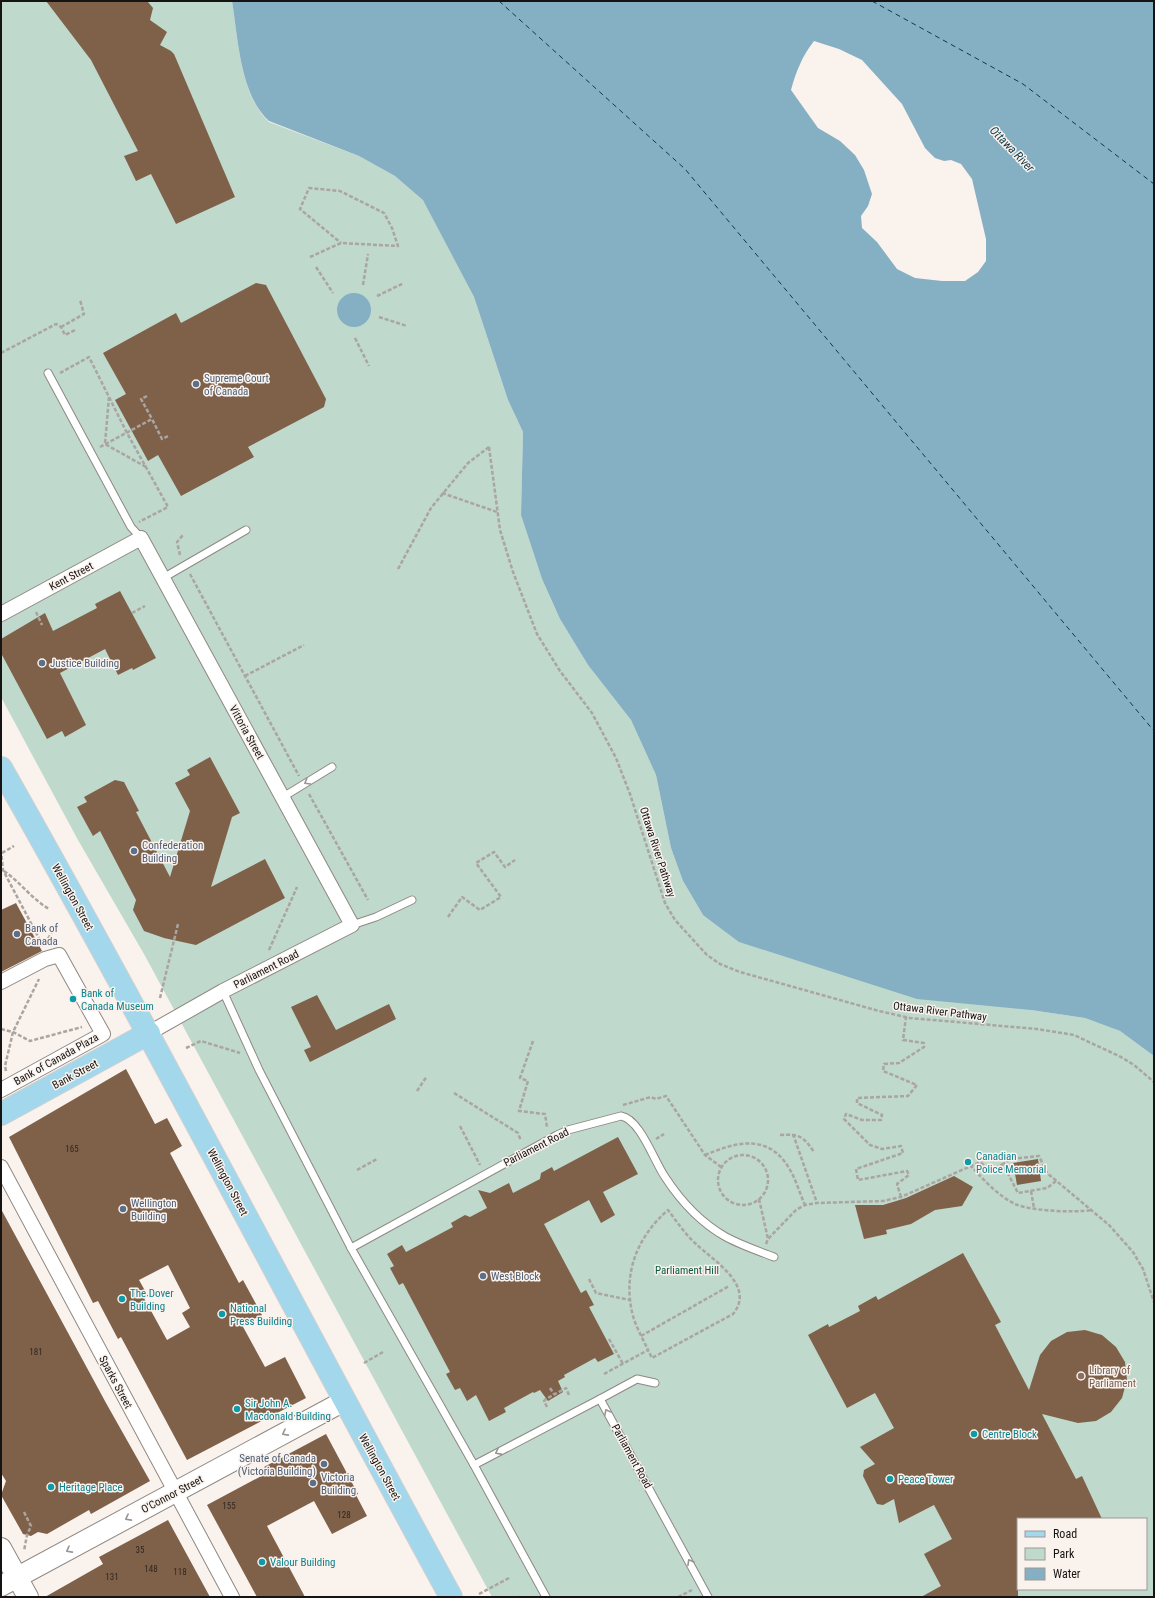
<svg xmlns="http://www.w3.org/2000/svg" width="1155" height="1598" font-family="'Roboto Condensed',sans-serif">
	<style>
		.green { fill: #bfd9cc; fill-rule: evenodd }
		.water { fill: #85afc3; fill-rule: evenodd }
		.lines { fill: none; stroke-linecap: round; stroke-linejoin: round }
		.ferry { stroke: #123847; stroke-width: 1; stroke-dasharray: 5 4; stroke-linecap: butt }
		.building { fill: #7f6049; fill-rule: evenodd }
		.lane-casing { stroke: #8f8883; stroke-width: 9 }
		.street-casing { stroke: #8f8883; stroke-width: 16 }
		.secondary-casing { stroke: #8f8883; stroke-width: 22 }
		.primary-casing { stroke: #d0d0d0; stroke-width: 24 }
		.path { stroke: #aba5a1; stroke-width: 2.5; stroke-dasharray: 4 2; stroke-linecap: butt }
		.lane { stroke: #fff; stroke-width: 7 }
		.street { stroke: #fff; stroke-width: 14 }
		.secondary { stroke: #fff; stroke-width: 20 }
		.primary { stroke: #a3d7eb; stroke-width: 22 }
		.oneway { stroke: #969594 }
		.service-dot { fill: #5c6f8a; stroke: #f9f2ed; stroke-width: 1.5 }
		.culture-dot { fill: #0f9aa8; stroke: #f9f2ed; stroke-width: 1.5 }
		.education-dot { fill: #8d6e63; stroke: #f9f2ed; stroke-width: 1.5 }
		.labels { text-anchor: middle; stroke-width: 3; stroke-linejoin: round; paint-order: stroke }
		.number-label { font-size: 9px; fill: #302720 }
		.service-label { font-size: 11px; fill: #4e5e75; stroke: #f9f2ed; text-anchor: start }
		.street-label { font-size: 11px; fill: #161412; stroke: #f9f2ed }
		.culture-label { font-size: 11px; fill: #0d838f; stroke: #f9f2ed; text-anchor: start }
		.park-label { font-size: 11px; fill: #09583d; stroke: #f9f2ed }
		.education-label { font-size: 11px; fill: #785e54; stroke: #f9f2ed; text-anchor: start }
		.water-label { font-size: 12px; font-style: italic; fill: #123847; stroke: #f9f2ed }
	</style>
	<rect width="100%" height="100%" fill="#f9f2ed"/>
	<path class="green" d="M1 1H232C238 38 240 95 269 122L359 156 395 176 423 199 474 297 508 400 523 432 521 515 542 579 560 619 588 665 631 720 656 775 671 848 683 881 703 915 1031 1010 1085 1018 1120 1031 1154 1056V1597H492L144 954 78 840 1 697ZM1018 1519H1146V1589H1018Z"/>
	<g class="water">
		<path d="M232 1H1154V1056L1120 1031 1085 1018 1031 1010 917 999 739 942 703 915 683 881 671 848 656 775 631 720 588 665 560 619 542 579 521 515 523 432 508 400 474 297 423 200 395 176 359 156 269 121C240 95 238 38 232 1ZM814 41 839 49 862 60 902 104 925 148 935 158 944 161 951 160 961 164 972 179 986 239V261L978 272 965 281H942L915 278 897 269 877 242 862 228 861 216 868 206 872 194 864 170 855 155 840 141 818 128 791 90C796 72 802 56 814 41Z"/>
		<circle cx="354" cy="310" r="17"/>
	</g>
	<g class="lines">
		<g class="ferry">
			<path d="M499 1 685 169 1154 731"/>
			<path d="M872 1 1023 84 1154 184"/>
		</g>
	</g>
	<g class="building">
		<path d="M46 1 148 2 153 8 150 20 167 32 160 45 171 51 174 54 235 197 176 224 151 174 136 181 124 156 138 151 91 60Z"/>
		<path d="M256 283 266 285 326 399 324 407 248 447 254 457 181 496 158 455 148 461 115 400 126 394 103 353 176 313 181 323Z"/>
		<path d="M120 591 156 658 133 670 132 668 118 675 105 649 60 673 86 725 65 737 62 731 47 739 1 653V639L45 613 53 631 97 608 95 604Z"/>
		<path d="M210 757 240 813 232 817 211 887 265 859 285 898 196 945 164 938 144 931 133 910 136 900 100 831 93 836 77 807 87 802 84 797 115 780 124 782 139 811 136 812 170 877 190 811 175 783 190 775 187 770Z"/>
		<path d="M16 903 42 951 1 972V910Z"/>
		<path d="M317 995 336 1030 389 1004 396 1019 310 1062 304 1050 311 1047 291 1007Z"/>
		<path d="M126 1069 155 1124 167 1118 182 1146 170 1153 239 1283 243 1280 262 1315 242 1325 265 1367 285 1357 306 1398 187 1460 121 1337 118 1339 98 1301 93 1303 9 1137ZM168 1265 190 1308 182 1313 190 1327 167 1340 144 1298 148 1296 139 1280Z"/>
		<path d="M618 1137 638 1174 603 1192 615 1215 601 1223 589 1200 544 1224 581 1293 586 1290 594 1305 589 1307 614 1354 598 1362 595 1358 564 1375 565 1377 558 1381 563 1392 548 1401 540 1390 534 1393 533 1392 504 1408 506 1412 489 1421 476 1395 467 1401 460 1388 455 1390 446 1374 450 1372 403 1283 399 1285 390 1268 394 1266 387 1254 402 1245 406 1252 453 1227 451 1223 465 1215 470 1217 487 1208 478 1190 490 1193 509 1183 513 1193 540 1179 541 1173 552 1167 554 1171Z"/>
		<path d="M1038 1159 1041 1181 1017 1185 1013 1163Z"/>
		<path d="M954 1176 973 1187 962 1206 935 1210 911 1224 886 1230 887 1234 864 1239 855 1205H883L906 1198Z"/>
		<path d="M1 1209 106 1403 150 1481 91 1514 89 1510 47 1534 38 1532 31 1536 23 1534 1 1495 6 1481 1 1473Z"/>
		<path d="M963 1253 1001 1322 995 1325 1029 1390 1040 1355 1051 1341 1067 1332 1085 1330 1102 1335 1116 1347 1125 1362 1127 1380 1122 1398 1111 1412 1096 1421 1078 1423 1042 1414 1076 1479 1082 1476 1102 1519H1018V1597H921L941 1586 924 1554 952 1539 934 1505 899 1523 894 1499 883 1505 877 1504 863 1476 864 1470 875 1464 860 1447 894 1428 875 1393 847 1408 808 1335 828 1324 829 1327 860 1311 858 1306 876 1296 878 1300Z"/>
		<path d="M326 1434 358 1494 356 1495 367 1516 332 1534 314 1501 267 1526 305 1597H257L207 1505 267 1473 264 1467Z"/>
		<path d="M168 1520 210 1597H45L103 1564 99 1557Z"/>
	</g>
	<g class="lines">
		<defs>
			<g id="lane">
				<path d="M48 373 131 527 141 538"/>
				<path d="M163 578 246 530"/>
				<path d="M283 797 332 767"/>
				<path d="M352 925 376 917 412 900"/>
				<path d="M223 991 259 1070 351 1248 474 1465 546 1597"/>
				<path d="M351 1248 557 1135 568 1130 621 1116C640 1119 654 1161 665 1177 680 1200 701 1223 726 1237 741 1245 758 1251 774 1257"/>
				<path d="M600 1399 637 1379 655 1383"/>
				<path d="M474 1465 600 1399 708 1597"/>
			</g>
			<g id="street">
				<path d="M1 614 141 538 352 925 223 991 149 1033"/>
				<path d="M1 982 45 959 59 955 103 1034 1 1090"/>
				<path d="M1 1167 232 1597"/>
			</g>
			<g id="secondary">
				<path d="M1 1548 28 1597"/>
				<path d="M1 1586 344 1401"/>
			</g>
			<g id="primary">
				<path d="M1 768C156 1041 300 1321 451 1597"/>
				<path d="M1 1114 149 1033"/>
			</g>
		</defs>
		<use href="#lane" class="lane-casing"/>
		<use href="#street" class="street-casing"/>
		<use href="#secondary" class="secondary-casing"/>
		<use href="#primary" class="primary-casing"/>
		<g class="path">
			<path d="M310 257 341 243 398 246 392 228 384 213 340 191 309 188 300 209 341 243"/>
			<path d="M316 267 333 293"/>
			<path d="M363 285 368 254"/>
			<path d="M377 296 404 283"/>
			<path d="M379 317 407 326"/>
			<path d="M61 327 84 314 80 300"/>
			<path d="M355 338 369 366"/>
			<path d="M1 353 56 324 61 327 65 335 75 330"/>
			<path d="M60 373 89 357 127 433 168 507 139 522"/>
			<path d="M147 396 141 399 152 419"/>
			<path d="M109 397 105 444 146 467"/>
			<path d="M100 447 152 419 162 439 168 436"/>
			<path d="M489 447 500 530 513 572 537 634 560 671 592 713 616 758 630 794 665 903 675 920 707 955 720 964 740 972 879 1011 910 1018 1037 1029 1074 1035 1121 1057 1134 1065 1154 1082"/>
			<path d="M442 493 497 512"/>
			<path d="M180 555 177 542 183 535"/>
			<path d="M398 569 431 508 468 463 489 447"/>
			<path d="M190 574 299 776"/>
			<path d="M36 612 42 625"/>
			<path d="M132 613 145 606"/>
			<path d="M245 676 304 645"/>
			<path d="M309 794 368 900"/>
			<path d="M1 850 3 870 43 946"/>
			<path d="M2 853 14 846"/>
			<path d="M4 871C20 882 32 899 49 909"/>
			<path d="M448 917 462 897 480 910 501 897 476 863 494 852 505 867 515 860"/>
			<path d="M45 944 57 923"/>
			<path d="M269 950 297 887"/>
			<path d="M160 998 178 924"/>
			<path d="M1 1029 13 1032 30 1041 82 1027"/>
			<path d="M533 1041 520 1078 528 1081 519 1111 545 1114 547 1127"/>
			<path d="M186 1048 201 1041 240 1053"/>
			<path d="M6 1071 5 1066 13 1032 39 979"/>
			<path d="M417 1091 427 1076"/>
			<path d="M454 1093 518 1133 521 1141"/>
			<path d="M623 1105 651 1097 656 1099 666 1096 705 1155 721 1167"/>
			<path d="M460 1126 480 1165"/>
			<path d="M793 1134 817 1203"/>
			<path d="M780 1135C800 1134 803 1136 814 1152"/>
			<path d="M656 1139 664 1134"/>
			<circle cx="743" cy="1180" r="25"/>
			<path d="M705 1155C734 1143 766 1133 787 1165 795 1176 799 1192 805 1205"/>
			<path d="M970 1165C983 1179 997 1195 1015 1204 1031 1211 1074 1213 1092 1210"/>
			<path d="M357 1170 377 1159"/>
			<path d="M1056 1181 1047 1188 1018 1193 1003 1164 1011 1159 1039 1156 1047 1173 1109 1225 1133 1252 1143 1269 1154 1302"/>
			<path d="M1031 1191 1034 1208"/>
			<path d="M901 1197 897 1184 909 1175 907 1171 858 1180 856 1169 903 1153 901 1146 882 1149 870 1145 844 1119 846 1114 862 1120H881L882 1115 857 1103V1098L908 1096 917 1085 883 1071 884 1064 899 1063 924 1047V1043L903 1040 906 1017"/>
			<path d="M759 1199 768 1239"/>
			<path d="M766 1244 768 1239 796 1210 805 1205 817 1203 883 1201 901 1197 980 1162 991 1171 1003 1164"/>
			<path d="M589 1279 596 1293 630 1300"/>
			<path d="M641 1336 729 1286"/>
			<path d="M609 1339 623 1364"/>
			<path d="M364 1363 383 1352"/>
			<path d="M604 1374 648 1350C643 1339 636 1327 633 1316 622 1274 637 1237 668 1210 677 1222 685 1234 696 1244 714 1261 756 1286 733 1314L652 1358 648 1350"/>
			<path d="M550 1388 554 1394"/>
			<path d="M547 1407 544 1401 546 1399 566 1388 569 1395"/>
			<path d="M24 1512 31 1526 27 1535 24 1551"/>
			<path d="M479 1594 509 1578"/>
			<path d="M519 1597H520"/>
			<path d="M678 1597 692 1590"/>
		</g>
		<use href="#lane" class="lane"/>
		<use href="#street" class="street"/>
		<use href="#secondary" class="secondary"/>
		<use href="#primary" class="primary"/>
	</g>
	<defs><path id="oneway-chevron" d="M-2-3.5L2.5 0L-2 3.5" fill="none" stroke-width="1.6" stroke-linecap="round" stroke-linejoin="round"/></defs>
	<g class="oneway">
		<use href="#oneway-chevron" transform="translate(307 782) rotate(149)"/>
		<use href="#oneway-chevron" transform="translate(607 1412) rotate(-118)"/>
		<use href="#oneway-chevron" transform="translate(285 1433) rotate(152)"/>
		<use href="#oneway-chevron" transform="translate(498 1452) rotate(152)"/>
		<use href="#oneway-chevron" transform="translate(128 1518) rotate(152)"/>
		<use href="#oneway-chevron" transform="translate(69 1550) rotate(152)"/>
		<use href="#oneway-chevron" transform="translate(690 1562) rotate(-119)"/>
	</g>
	<g class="service-dot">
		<circle cx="196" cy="384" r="4"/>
		<circle cx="42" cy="663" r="4"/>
		<circle cx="134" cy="851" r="4"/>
		<circle cx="17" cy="934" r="4"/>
		<circle cx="123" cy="1209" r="4"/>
		<circle cx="483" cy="1276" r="4"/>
		<circle cx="324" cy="1464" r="4"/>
		<circle cx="313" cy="1483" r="4"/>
	</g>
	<g class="culture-dot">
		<circle cx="73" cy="999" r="4"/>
		<circle cx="968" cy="1162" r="4"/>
		<circle cx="122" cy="1299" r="4"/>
		<circle cx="222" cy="1314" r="4"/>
		<circle cx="237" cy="1409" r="4"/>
		<circle cx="974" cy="1434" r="4"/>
		<circle cx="890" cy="1479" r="4"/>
		<circle cx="51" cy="1487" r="4"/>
		<circle cx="262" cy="1562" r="4"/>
	</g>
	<circle class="education-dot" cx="1081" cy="1376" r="4"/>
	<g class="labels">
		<g class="number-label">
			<text x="72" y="1152">165</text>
			<text x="36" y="1355">181</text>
			<text x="229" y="1509">155</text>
			<text x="344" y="1518">128</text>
			<text x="140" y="1553">35</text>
			<text x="151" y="1572">148</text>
			<text x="180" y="1575">118</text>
			<text x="112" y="1580">131</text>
		</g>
		<g class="service-label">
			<text x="204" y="382">Supreme Court<tspan x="204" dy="13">of Canada</tspan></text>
			<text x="50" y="667">Justice Building</text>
			<text x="142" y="849">Confederation<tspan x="142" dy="13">Building</tspan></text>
			<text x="25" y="932">Bank of<tspan x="25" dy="13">Canada</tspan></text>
			<text x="131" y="1207">Wellington<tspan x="131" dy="13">Building</tspan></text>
			<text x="491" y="1280">West Block</text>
			<text x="316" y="1462" text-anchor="end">Senate of Canada<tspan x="316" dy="13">(Victoria Building)</tspan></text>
			<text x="321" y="1481">Victoria<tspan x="321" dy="13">Building</tspan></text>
		</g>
		<g class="street-label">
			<text transform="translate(71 576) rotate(-28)" y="4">Kent Street</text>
			<text transform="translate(247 732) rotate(61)" y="4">Vittoria Street</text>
			<text transform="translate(658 852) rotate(72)" y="4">Ottawa River Pathway</text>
			<text transform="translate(73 897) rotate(61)" y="4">Wellington Street</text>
			<text transform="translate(266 969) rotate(-27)" y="4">Parliament Road</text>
			<text transform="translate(940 1011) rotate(7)" y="4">Ottawa River Pathway</text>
			<text transform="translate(56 1059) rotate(-29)" y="4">Bank of Canada Plaza</text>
			<text transform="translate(75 1074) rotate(-28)" y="4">Bank Street</text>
			<text transform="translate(536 1147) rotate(-27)" y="4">Parliament Road</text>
			<text transform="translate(228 1182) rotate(62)" y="4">Wellington Street</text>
			<text transform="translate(116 1382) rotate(62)" y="4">Sparks Street</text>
			<text transform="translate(632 1456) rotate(61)" y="4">Parliament Road</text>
			<text transform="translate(380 1467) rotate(61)" y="4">Wellington Street</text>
			<text transform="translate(172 1494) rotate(-28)" y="4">O'Connor Street</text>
		</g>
		<g class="culture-label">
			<text x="81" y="997">Bank of<tspan x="81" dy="13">Canada Museum</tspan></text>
			<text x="976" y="1160">Canadian<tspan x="976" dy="13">Police Memorial</tspan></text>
			<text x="130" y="1297">The Dover<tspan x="130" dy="13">Building</tspan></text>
			<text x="230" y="1312">National<tspan x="230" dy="13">Press Building</tspan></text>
			<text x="245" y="1407">Sir John A.<tspan x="245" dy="13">Macdonald Building</tspan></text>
			<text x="982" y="1438">Centre Block</text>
			<text x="898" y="1483">Peace Tower</text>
			<text x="59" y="1491">Heritage Place</text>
			<text x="270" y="1566">Valour Building</text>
		</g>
		<g class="park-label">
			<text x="687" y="1274">Parliament Hill</text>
		</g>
		<g class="education-label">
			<text x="1089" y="1374">Library of<tspan x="1089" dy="13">Parliament</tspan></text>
		</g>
		<g class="water-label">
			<text transform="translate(1012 149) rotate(46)" y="4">Ottawa River</text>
		</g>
	</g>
	<rect width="1155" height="1598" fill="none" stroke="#161412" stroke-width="4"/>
	<rect x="1017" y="1518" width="130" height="72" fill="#f9f2ed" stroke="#9e9995"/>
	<rect x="1025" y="1531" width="20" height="6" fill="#a3d7eb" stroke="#9e9995"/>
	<text x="1053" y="1538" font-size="12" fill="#161412">Road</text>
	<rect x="1025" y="1548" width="20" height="12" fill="#bfd9cc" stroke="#9e9995"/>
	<text x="1053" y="1558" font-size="12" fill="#161412">Park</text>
	<rect x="1025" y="1568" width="20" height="12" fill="#85afc3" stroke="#9e9995"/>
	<text x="1053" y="1578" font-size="12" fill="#161412">Water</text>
</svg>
